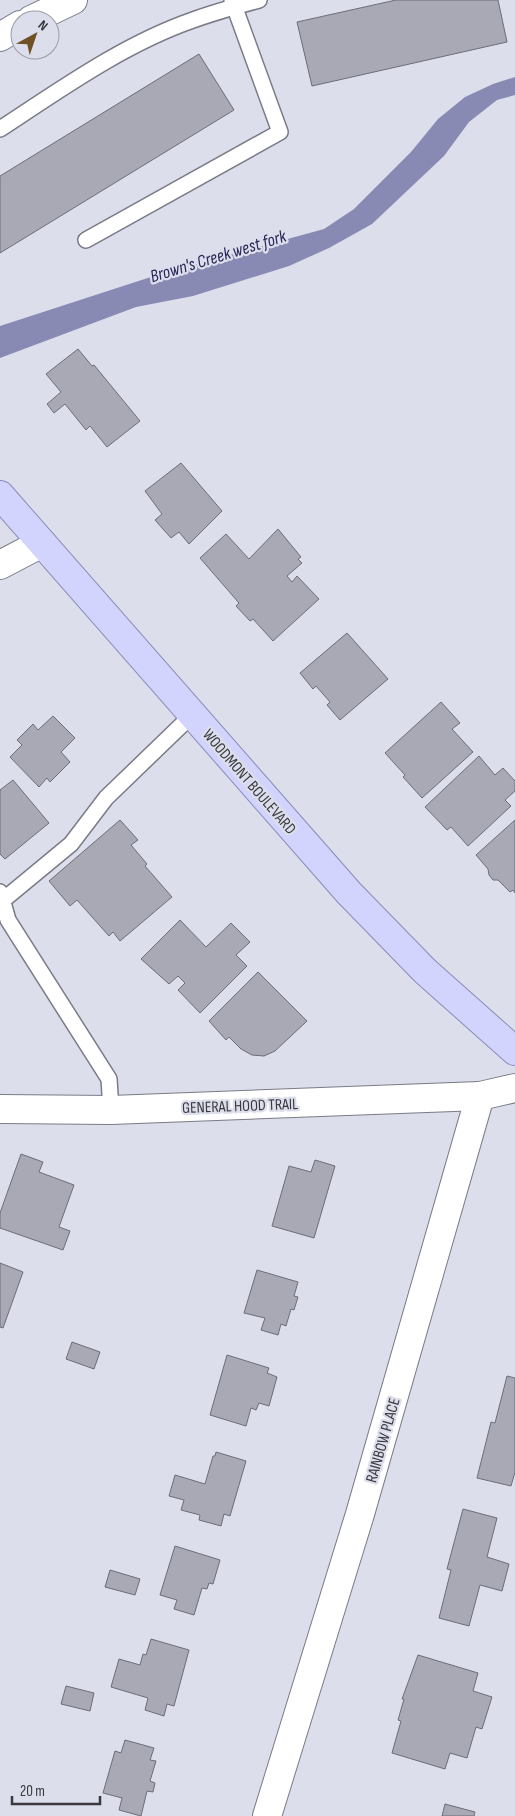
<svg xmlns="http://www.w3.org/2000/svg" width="515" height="1816" font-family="'Sofia Sans Condensed',sans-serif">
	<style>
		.water { fill: #888ab3 }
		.building { fill: #a8a9b5; stroke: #6c6d78 }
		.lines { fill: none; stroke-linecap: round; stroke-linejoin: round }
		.service-casing { stroke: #7a7b86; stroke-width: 18 }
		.minor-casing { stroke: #7a7b86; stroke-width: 30 }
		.primary-casing { stroke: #898bb9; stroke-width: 30 }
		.service { stroke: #fff; stroke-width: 15 }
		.minor { stroke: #fff; stroke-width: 28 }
		.primary { stroke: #d2d4fd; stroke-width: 28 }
		.labels { text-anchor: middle; stroke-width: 4.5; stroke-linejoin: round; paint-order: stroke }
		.street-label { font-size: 16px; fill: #38383d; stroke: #dddeeb }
		.water-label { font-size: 18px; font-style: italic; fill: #272458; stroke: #dddeeb }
	</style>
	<rect width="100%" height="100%" fill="#dddeeb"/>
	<path class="water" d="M515 77V95L497 100 469 122 444 156 372 224 329 248 289 266 193 296 136 307 0 358V326L157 275 324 229 354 209 411 152 438 119 465 97 493 84Z"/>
	<g class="building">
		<path d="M396 0H498L507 42 312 86 297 22Z"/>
		<path d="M199 54 234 110 0 253V176Z"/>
		<path d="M78 349 92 366 94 365 140 421 107 447 90 426 86 430 65 404 54 413 47 404 61 392 46 374Z"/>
		<path d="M181 463 222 511 189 544 179 532 171 538 155 520 162 514 145 491Z"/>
		<path d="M278 529 301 557 298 559 302 563 287 576 292 582 297 576 319 599 273 641 253 619 250 621 236 606 239 603 200 558 226 534 249 559Z"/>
		<path d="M347 633 388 679 340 720 327 705 330 702 316 686 313 689 300 673Z"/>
		<path d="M441 702 460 723 452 729 473 752 422 798 403 777 405 775 385 753Z"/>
		<path d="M53 716 75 738 61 752 70 762 50 782 47 778 39 787 10 757 22 745 17 740 33 724 38 730Z"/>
		<path d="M479 756 495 775 503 768 515 781V791L505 800 511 806 468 846 451 827 447 830 425 807Z"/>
		<path d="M13 780 49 823 5 859 0 854V790Z"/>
		<path d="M120 820 138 840 131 845 147 864 145 866 172 897 120 941 113 932 109 936 77 900 70 906 49 881Z"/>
		<path d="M515 820V893L513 890 510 892 498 880H493L489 875 488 869 476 855Z"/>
		<path d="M180 920 206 947 231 923 250 942 236 955 247 966 200 1013 178 990 185 983 178 976 169 984 141 959Z"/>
		<path d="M258 972 307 1021 275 1051 264 1056 252 1055 241 1049 229 1037 226 1040 209 1021Z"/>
		<path d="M21 1154 43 1162 39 1172 74 1185 59 1227 70 1231 63 1250 0 1228V1213Z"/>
		<path d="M315 1160 335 1166 314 1238 272 1226 289 1166 311 1172Z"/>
		<path d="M0 1263 23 1272 3 1328 0 1327Z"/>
		<path d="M257 1270 298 1282 294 1296 298 1297 294 1310 291 1309 286 1326 281 1324 278 1335 261 1330 265 1318 244 1313Z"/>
		<path d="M72 1342 100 1352 94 1369 66 1359Z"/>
		<path d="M227 1355 269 1368 267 1373 277 1377 269 1406 259 1403 256 1410 251 1408 246 1426 210 1415Z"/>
		<path d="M507 1376 515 1378V1472L511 1486 477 1478 491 1422 495 1423Z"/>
		<path d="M216 1452 246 1461 230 1516 224 1514 221 1526 199 1520 200 1515 181 1510 184 1500 169 1496 175 1475 205 1484 213 1456H215Z"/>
		<path d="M463 1509 497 1518 487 1557 509 1564 502 1591 480 1585 469 1626 439 1618 451 1570 447 1569Z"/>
		<path d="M175 1546 220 1560 213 1584 209 1583 207 1589 202 1588 194 1615 174 1609 177 1600 160 1595Z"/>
		<path d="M110 1570 140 1579 135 1595 105 1587Z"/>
		<path d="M151 1639 189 1650 174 1706 167 1704 164 1716 145 1710 148 1698 111 1687 119 1659 140 1665 143 1654 146 1655Z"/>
		<path d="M418 1655 478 1673 473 1691 492 1697 482 1729 476 1727 467 1758 450 1753 445 1769 392 1753 401 1721 398 1720 404 1699H402Z"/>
		<path d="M66 1686 94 1693 90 1711 61 1704Z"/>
		<path d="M125 1740 154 1748 150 1760 156 1761 150 1781 155 1783 153 1792 147 1791 141 1816 119 1810 122 1798 103 1793 115 1751 121 1753Z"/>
		<path d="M445 1804 475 1812 474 1816H442Z"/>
	</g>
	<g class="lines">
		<defs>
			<g id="service">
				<path d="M0 129C61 89 124 44 193 20 215 12 237 6 259 0"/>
				<path d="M86 240 280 132 232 0"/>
				<path d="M0 892 8 920 109 1079 111 1110"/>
				<path d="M2 901 71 844 106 798 192 715"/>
			</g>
			<g id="minor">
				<path d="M31 20 73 0"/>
				<path d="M0 37 20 25"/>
				<path d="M0 565 42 543"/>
				<path d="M0 1109 111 1110 480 1096"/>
				<path d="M267 1816 360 1514 480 1096 515 1088"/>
			</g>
			<path id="primary" d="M0 495 349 893 425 971 515 1051"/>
		</defs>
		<use href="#service" class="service-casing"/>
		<use href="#minor" class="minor-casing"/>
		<use href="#primary" class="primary-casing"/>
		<use href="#service" class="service"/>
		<use href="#minor" class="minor"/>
		<use href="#primary" class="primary"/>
	</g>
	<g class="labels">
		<g class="street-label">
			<text transform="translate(250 781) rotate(49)" y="6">WOODMONT BOULEVARD</text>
			<text transform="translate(240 1105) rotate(-2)" y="6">GENERAL HOOD TRAIL</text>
			<text transform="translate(382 1440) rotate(-74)" y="6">RAINBOW PLACE</text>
		</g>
		<g class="water-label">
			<text transform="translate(218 256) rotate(-17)" y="6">Brown's Creek west fork</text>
		</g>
	</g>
	<g transform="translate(35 35) rotate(40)"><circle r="24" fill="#dddeeb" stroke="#9b9ca5"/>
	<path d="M0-4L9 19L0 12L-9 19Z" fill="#705026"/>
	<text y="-8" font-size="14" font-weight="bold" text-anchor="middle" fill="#38383d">N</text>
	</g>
	<path d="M12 1796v8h88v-8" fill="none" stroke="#38383d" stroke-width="2.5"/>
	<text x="20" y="1796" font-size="15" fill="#38383d" stroke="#dddeeb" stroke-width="4" paint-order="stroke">20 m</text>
</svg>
